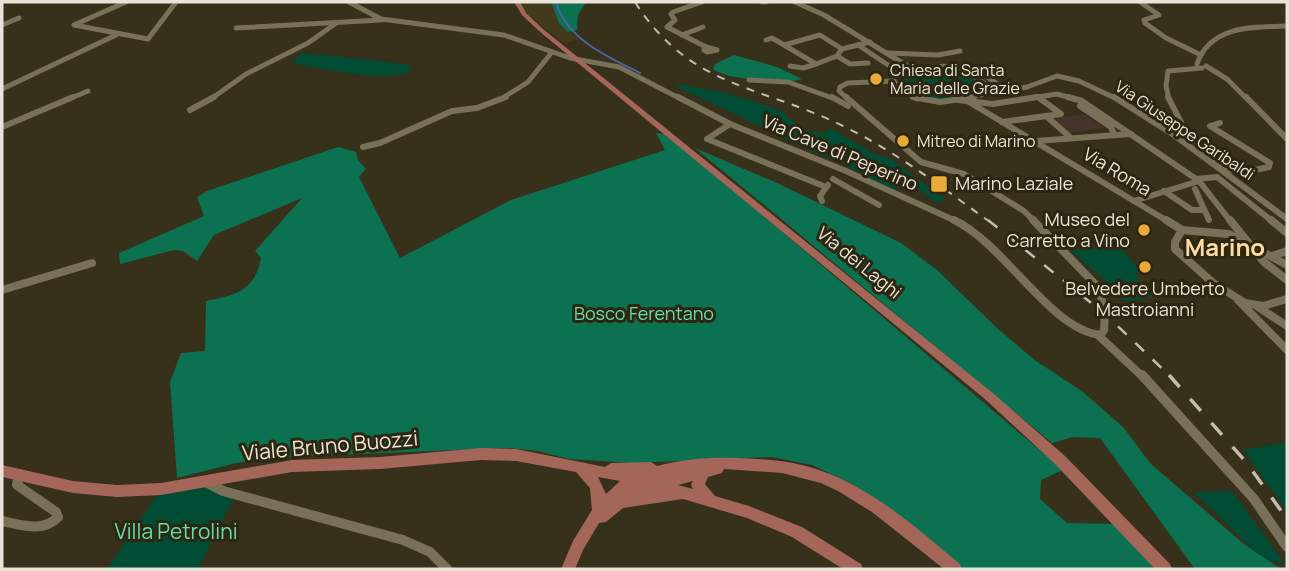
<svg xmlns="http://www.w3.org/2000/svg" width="1289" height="571" font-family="Manrope,sans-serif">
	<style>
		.built { fill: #43391c }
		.education { fill: #443429 }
		.green { fill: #014c35 }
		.forest { fill: #0c7151 }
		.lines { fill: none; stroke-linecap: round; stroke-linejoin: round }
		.stream { stroke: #4965a0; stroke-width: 2 }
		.minor-far3 { stroke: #787058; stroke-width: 5 }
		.minor-far2 { stroke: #787058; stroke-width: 6 }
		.minor-far1 { stroke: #787058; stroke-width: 8 }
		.minor { stroke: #787058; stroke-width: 10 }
		.major { fill: #a5665a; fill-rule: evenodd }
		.rail-far2 { stroke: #c2bdae; stroke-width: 2; stroke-dasharray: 8 8; stroke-linecap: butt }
		.rail-far1 { stroke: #c2bdae; stroke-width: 2.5; stroke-dasharray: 12 12; stroke-linecap: butt }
		.rail { stroke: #c2bdae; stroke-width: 3.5; stroke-dasharray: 16 16; stroke-linecap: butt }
		.poi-dot { fill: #e8ab37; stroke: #2d2610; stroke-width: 2.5 }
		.labels { text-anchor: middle; stroke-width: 6; stroke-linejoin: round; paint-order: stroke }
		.far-poi-label { font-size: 16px; fill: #e9e4d7; stroke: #2d2610; text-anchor: start }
		.far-street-label { font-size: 16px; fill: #e9e4d7; stroke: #2d2610 }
		.street-label { font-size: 18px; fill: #e9e4d7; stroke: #2d2610 }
		.poi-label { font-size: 18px; fill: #e9e4d7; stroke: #2d2610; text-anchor: start }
		.park-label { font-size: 18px; fill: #65ddae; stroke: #2d2610 }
		.near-street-label { font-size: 21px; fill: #e9e4d7; stroke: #2d2610 }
		.near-park-label { font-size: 21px; fill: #65ddae; stroke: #2d2610 }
		.district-label { font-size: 24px; font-weight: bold; fill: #fedba4; stroke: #2d2610 }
	</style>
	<rect width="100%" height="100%" fill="#37301a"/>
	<path class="built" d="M522 2H551L562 26 579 39 564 43 525 12Z"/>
	<path class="education" d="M1084 114 1104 128 1069 133 1051 119Z"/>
	<g class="green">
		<path d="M303 53 406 64 412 69C398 86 315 67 291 63Z"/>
		<path d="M935 68 963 69 985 87C968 105 917 102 901 83L902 76Z"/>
		<path d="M677 84 722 92 769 106 782 112 802 129 824 134 829 128 875 154 891 159 946 200 937 203 909 182 894 190 837 161 776 136 777 134 677 87Z"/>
		<path d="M1049 232 1069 242 1080 251 1118 245 1139 270 1136 277 1154 296 1129 302 1117 296 1102 278Z"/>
		<path d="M1287 442V511L1243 450Z"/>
		<path d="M204 480 235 495 198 569H107L161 489Z"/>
		<path d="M1232 491 1285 564 1263 559 1193 492Z"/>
	</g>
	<g class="forest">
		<path d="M551 2H586L578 15 577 30 568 32 559 23Z"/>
		<path d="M734 55 777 67 802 79 794 81C774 80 729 81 713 69L715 64Z"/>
		<path d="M656 133 665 134 682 147 1063 470 1041 480 1040 499 1067 523 1114 524 1158 569H962L854 485 812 465 772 457 632 463 569 459 538 451 508 448 283 457 236 463 177 478 170 382 181 353 205 351 206 301C236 295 255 291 261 258L255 251 302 198 214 235 197 261 183 251 174 250 120 264 119 253 204 216 197 197 207 191 338 147 356 152 358 160 366 169 359 177 400 258 511 200 665 150Z"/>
		<path d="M695 148 777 183 901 243 937 270 998 329 1036 361 1083 392 1123 427 1151 464 1245 545 1281 569H1195L1100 438 1073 437 1052 443Z"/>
	</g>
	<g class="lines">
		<path class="stream" d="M556 2C566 39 608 57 640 73"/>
		<g class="minor-far3">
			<path d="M126 2 74 25 148 39 176 2"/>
			<path d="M349 2 381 19 504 35 570 58 619 67 681 99"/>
			<path d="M702 2 673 12 671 14 675 20 667 27 706 47"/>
			<path d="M762 2H766"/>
			<path d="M795 2 824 15 914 70"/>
			<path d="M1140 2 1159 15 1144 20 1145 23 1166 38 1201 55"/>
			<path d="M2 25 19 18"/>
			<path d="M236 28 381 20"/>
			<path d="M682 35 703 27"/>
			<path d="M820 35 842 49 837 56 816 64 784 45Z"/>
			<path d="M766 40 772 38 784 45"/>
			<path d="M858 45 891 67"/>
			<path d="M706 47 717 50 707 52 704 50Z"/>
			<path d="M842 49 870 42"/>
			<path d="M888 53 938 55 960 51"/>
			<path d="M837 56 850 64 868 63"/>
			<path d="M1197 64C1210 25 1254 27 1287 26"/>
			<path d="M790 66 803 68 816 64"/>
			<path d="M1206 66 1227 79 1247 99"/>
			<path d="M984 75 1002 87"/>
			<path d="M749 80 788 82 835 99"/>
			<path d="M2 89 116 35"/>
			<path d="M980 95 1027 87 1057 76 1079 81 1117 99"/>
			<path d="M1038 97 1041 99"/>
			<path d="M69 99 88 91"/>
			<path d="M211 99 246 74 308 43 335 24"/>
			<path d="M501 99 528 82 552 52"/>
			<path d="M848 99 839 91 840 87 848 83 893 81"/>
			<path d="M917 99 893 81 895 76C943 65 951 57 992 89L967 99"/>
			<path d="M1025 99 1057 94 1075 99"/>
			<path d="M1169 99 1166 86 1168 71 1202 68"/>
		</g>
		<g class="minor-far2">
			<path d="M678 97 730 124 846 171 958 222"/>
			<path d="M832 97 848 106"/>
			<path d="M846 97 921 162 964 174 1024 211 1035 222"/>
			<path d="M913 97 940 102 974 97"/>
			<path d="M1068 97 1082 101 1199 181 1231 222"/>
			<path d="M1114 97 1174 135 1287 219"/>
			<path d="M1168 97 1186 132 1225 168"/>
			<path d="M1246 97 1287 139"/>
			<path d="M958 100 993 104 1037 97"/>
			<path d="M969 102 1169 222"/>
			<path d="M1080 106 1111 127 1114 134"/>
			<path d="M190 110 214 97"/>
			<path d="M1046 116 1071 138"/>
			<path d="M1002 122 1061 114 1038 97"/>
			<path d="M1220 123 1210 126 1270 163 1269 167 1250 171 1226 170"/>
			<path d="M730 124 707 139 826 187"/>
			<path d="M2 127 73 97"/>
			<path d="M1036 141 1131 134"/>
			<path d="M363 147 380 143 452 111 477 108 506 97"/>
			<path d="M833 179 879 205"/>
			<path d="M1196 179 1217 177 1273 222"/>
			<path d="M1195 189 1209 220"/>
			<path d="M1164 191 1192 210H1204"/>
			<path d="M822 201 820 196 828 185"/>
			<path d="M1134 201 1199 181"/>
		</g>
		<g class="minor-far1">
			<path d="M954 220C1005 244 1050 330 1101 335L1104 330 1105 311 1098 287 1033 220"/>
			<path d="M1166 220 1182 230"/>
			<path d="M1230 220 1264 262 1287 280"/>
			<path d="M1271 220 1287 233"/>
			<path d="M1182 230 1175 242V249L1212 282 1245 303 1263 306 1287 299"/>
			<path d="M1182 230 1229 234 1287 265"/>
			<path d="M1272 256 1287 251"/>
			<path d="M2 290 92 263"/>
			<path d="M1238 300 1287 350"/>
			<path d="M1258 307 1287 326"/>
			<path d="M1099 336 1143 377"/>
		</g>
		<g class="minor">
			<path d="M1142 375 1254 499 1287 547"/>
			<path d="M206 482 223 491 403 540 430 552 447 569"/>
			<path d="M2 521C21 525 43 533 58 517L56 512 17 485 19 474"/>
		</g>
		<g class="major">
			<path d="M514 2H520L526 13 543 29 994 394 1065 456 1170 564 1172 569H1155L1055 464 986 400 539 31 522 15Z"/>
			<path d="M481 448 516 449 605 467 611 463 651 462 657 466C683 459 710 457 737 458 760 459 784 460 806 466 866 482 914 526 960 564L962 569H944L872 512 838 491 821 483 782 473 724 469 722 473 708 477 705 484 715 496 749 506 802 527 861 564 863 569H843L792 537 747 518 683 499 623 508 606 522 599 523 583 550 575 569H561L573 541 592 510 590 488 576 472 516 461 481 460 380 469 292 472 161 495 117 497 73 493 2 477V465L73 481 117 485 161 483 292 460 380 457ZM598 477 620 481 606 494ZM693 481 691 485 693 489 678 485Z"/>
		</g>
		<path class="rail-far2" d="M635 2C691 90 763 85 847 128 898 153 944 189 990 222"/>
		<path class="rail-far1" d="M988 220 1105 314 1171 377"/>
		<path class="rail" d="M1169 375 1246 462 1287 519"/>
	</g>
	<g class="poi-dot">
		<circle cx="876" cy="79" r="7"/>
		<circle cx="903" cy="141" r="7"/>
		<rect x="930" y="175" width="18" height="18" rx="3.5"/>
		<circle cx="1144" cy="230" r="7"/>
		<circle cx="1145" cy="267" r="7"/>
	</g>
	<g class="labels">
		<g class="far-poi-label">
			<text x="890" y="76">Chiesa di Santa<tspan x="890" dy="18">Maria delle Grazie</tspan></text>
			<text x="917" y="147">Mitreo di Marino</text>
		</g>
		<g class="far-street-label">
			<text transform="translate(1185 130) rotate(34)" y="6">Via Giuseppe Garibaldi</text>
		</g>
		<g class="street-label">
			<text transform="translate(840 153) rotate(23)" y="6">Via Cave di Peperino</text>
			<text transform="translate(1117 172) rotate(31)" y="6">Via Roma</text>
			<text transform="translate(859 263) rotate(39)" y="6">Via dei Laghi</text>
		</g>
		<g class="poi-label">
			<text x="955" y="190">Marino Laziale</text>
			<text x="1130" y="226" text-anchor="end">Museo del<tspan x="1130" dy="21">Carretto a Vino</tspan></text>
			<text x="1145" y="295" text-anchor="middle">Belvedere Umberto<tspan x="1145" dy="21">Mastroianni</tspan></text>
		</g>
		<g class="park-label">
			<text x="644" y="320">Bosco Ferentano</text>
		</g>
		<g class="near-street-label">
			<text transform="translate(330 446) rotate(-5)" y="7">Viale Bruno Buozzi</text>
		</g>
		<g class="near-park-label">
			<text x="176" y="539">Villa Petrolini</text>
		</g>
		<g class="district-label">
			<text x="1225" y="256">Marino</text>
		</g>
	</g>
	<rect width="1289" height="571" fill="none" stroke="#e9e4d7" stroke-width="7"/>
</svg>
